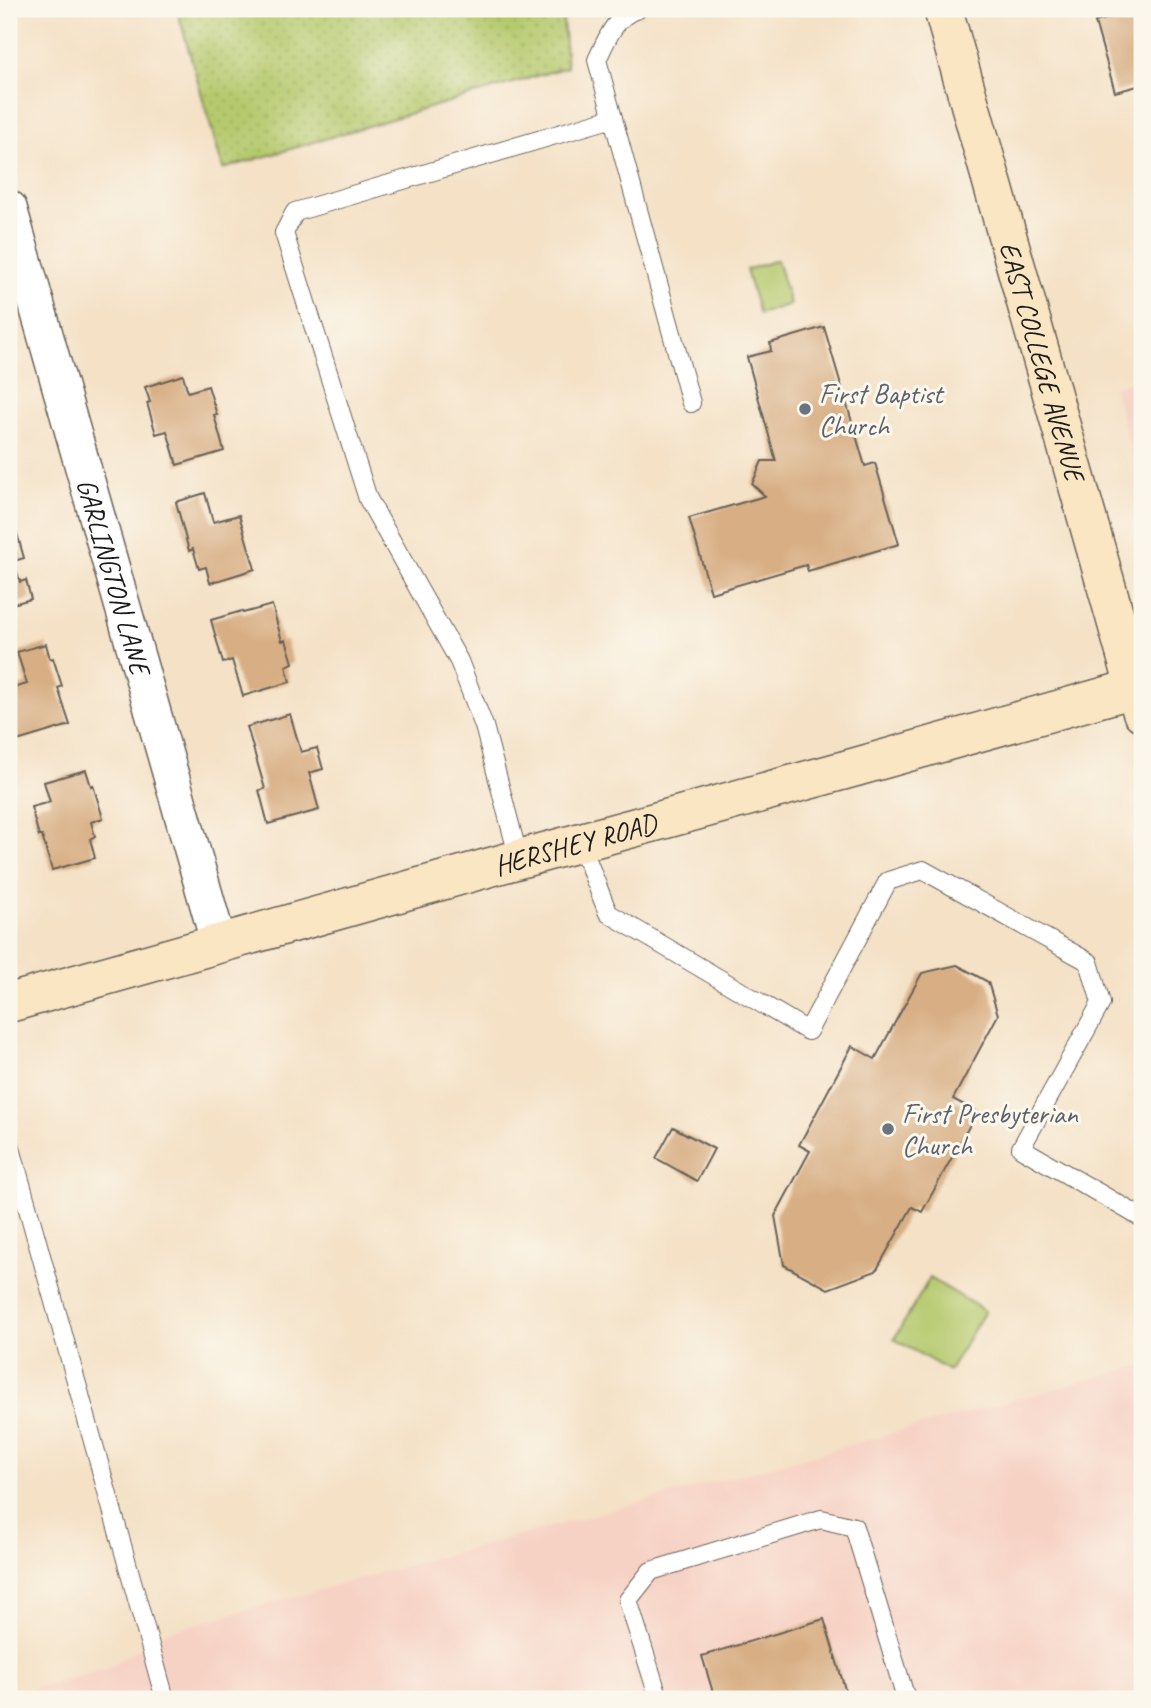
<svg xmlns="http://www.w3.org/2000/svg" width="1151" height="1708" font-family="Caveat,sans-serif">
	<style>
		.built { fill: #f6d2c4 }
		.grass { fill: url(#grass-dots); stroke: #687244; stroke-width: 2 }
		.park { fill: #b5c96d; stroke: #687244; stroke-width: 2 }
		.building { fill: #d8af84 }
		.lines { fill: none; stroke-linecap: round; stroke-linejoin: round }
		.lane-casing { stroke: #686158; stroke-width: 20 }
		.street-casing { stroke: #686158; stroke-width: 38 }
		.secondary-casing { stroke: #686158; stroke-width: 41 }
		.lane { stroke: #fff; stroke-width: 18 }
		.street { stroke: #fff; stroke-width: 35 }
		.secondary { stroke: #fbe6c3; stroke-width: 38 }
		.worship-dot { fill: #6b7280; stroke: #fbf7ec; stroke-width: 2.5 }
		.labels { text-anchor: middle; stroke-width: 6; stroke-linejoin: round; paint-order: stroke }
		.street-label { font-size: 28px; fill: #1c1c1c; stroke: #fbf7ec }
		.worship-label { font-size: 28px; fill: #5b616d; stroke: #fbf7ec; text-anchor: start }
	</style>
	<defs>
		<pattern id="grass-dots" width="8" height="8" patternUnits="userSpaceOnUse" patternTransform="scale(1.75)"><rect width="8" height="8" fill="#b5c96d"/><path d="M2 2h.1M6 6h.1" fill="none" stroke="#9bac5e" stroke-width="1.8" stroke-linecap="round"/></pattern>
	</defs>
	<rect width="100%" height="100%" fill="#fbf7ec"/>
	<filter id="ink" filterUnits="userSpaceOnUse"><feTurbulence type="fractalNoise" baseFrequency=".0143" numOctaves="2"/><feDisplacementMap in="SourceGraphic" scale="14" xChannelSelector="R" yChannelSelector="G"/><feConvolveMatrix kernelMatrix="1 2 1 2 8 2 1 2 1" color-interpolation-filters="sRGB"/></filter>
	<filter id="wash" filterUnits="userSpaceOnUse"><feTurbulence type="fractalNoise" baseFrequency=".00686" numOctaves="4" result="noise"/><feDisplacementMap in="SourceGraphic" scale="28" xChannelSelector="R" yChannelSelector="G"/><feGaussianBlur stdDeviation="1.57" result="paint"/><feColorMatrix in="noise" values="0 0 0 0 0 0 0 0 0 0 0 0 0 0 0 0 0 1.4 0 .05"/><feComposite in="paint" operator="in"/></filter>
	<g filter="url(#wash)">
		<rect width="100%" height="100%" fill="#f4e1c6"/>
		<g class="built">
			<path d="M1142 378V489L1113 387Z"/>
			<path d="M1142 1365V1699H9V1695L106 1669 166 1632Z"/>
		</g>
		<path class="grass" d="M177 9H582L563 20 567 67 223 169Z"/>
		<g class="park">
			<path d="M777 260 790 304 759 314 746 270Z"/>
			<path d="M930 1278 985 1311 949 1371 894 1339Z"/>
		</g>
		<g id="blocks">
			<g class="building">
				<path d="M1142 9V85L1115 92 1095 22Z"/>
				<path d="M824 327 865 466 875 463 899 544 808 571 806 565 711 593 689 518 765 496 752 484 762 461H776L747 357 771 351 770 343Z"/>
				<path d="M183 375 188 392 208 386 217 415H214L224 451 177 465 167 431 156 434 147 403 150 402 145 387Z"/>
				<path d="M205 493 213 522 239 515 255 569 210 583 206 567 199 569 193 549 189 551 176 502Z"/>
				<path d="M11 512 24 558 14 561 20 582 26 580 31 599 9 605V513Z"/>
				<path d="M272 605 282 641 286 640 293 663 286 666 290 682 243 696 232 660 223 663 211 620 242 611 243 613Z"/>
				<path d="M46 644 50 659 53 658 62 686 58 688 70 725 17 741 9 713V689L27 684 17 652Z"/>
				<path d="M290 714 301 752 317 748 323 769 309 773 319 810 268 824 259 790 265 789 247 727Z"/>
				<path d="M86 770 91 786 93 785 103 818 91 822 95 836 90 839 95 858 52 870 42 836H39L31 807 50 802 44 782Z"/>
				<path d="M957 965 988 982 998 1015 953 1099 977 1112 922 1212 912 1207 876 1271 828 1289 784 1265 775 1216 810 1151 799 1145 852 1046 875 1059 922 973Z"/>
				<path d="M673 1127 714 1149 697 1181 656 1158Z"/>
				<path d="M824 1619 848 1699H715L702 1656Z"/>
			</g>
		</g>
	</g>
	<g filter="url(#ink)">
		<use href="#blocks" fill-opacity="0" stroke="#686158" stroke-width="2"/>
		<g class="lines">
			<defs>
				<g id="lane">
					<path d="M638 9C615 15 606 41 597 60L691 403"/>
					<path d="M580 842 608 913 808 1031 888 881 923 870 1089 962 1101 1003 1021 1148 1142 1218"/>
					<path d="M519 859 484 726 459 661 368 499 284 233 295 212 613 118"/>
					<path d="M9 1141 165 1699"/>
					<path d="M659 1699 628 1600 651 1571 821 1519 854 1527 906 1699"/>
				</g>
				<g id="street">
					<path id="s1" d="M9 208 219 944"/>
				</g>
				<g id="secondary">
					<path id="s2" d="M943 9 1142 712"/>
					<path id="s3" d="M9 1003 519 859 856 767 1142 686"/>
				</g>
			</defs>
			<use href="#lane" class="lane-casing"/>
			<use href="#street" class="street-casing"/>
			<use href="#secondary" class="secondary-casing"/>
			<use href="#lane" class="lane"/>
			<use href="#street" class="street"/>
			<use href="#secondary" class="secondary"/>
		</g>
	</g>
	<g class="worship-dot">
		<circle cx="805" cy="409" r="7"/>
		<circle cx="888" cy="1129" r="7"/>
	</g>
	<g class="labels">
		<g class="street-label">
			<text dy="10" stroke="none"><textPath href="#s2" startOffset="366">EAST COLLEGE AVENUE</textPath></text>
			<text dy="10" stroke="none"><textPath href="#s1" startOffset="383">GARLINGTON LANE</textPath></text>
			<text dy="10" stroke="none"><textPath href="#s3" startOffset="588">HERSHEY ROAD</textPath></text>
		</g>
		<g class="worship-label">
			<text x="819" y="403">First Baptist<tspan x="819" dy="32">Church</tspan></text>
			<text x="902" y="1123">First Presbyterian<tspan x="902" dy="32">Church</tspan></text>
		</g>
	</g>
	<rect width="1151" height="1708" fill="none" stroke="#fbf7ec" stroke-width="35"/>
</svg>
